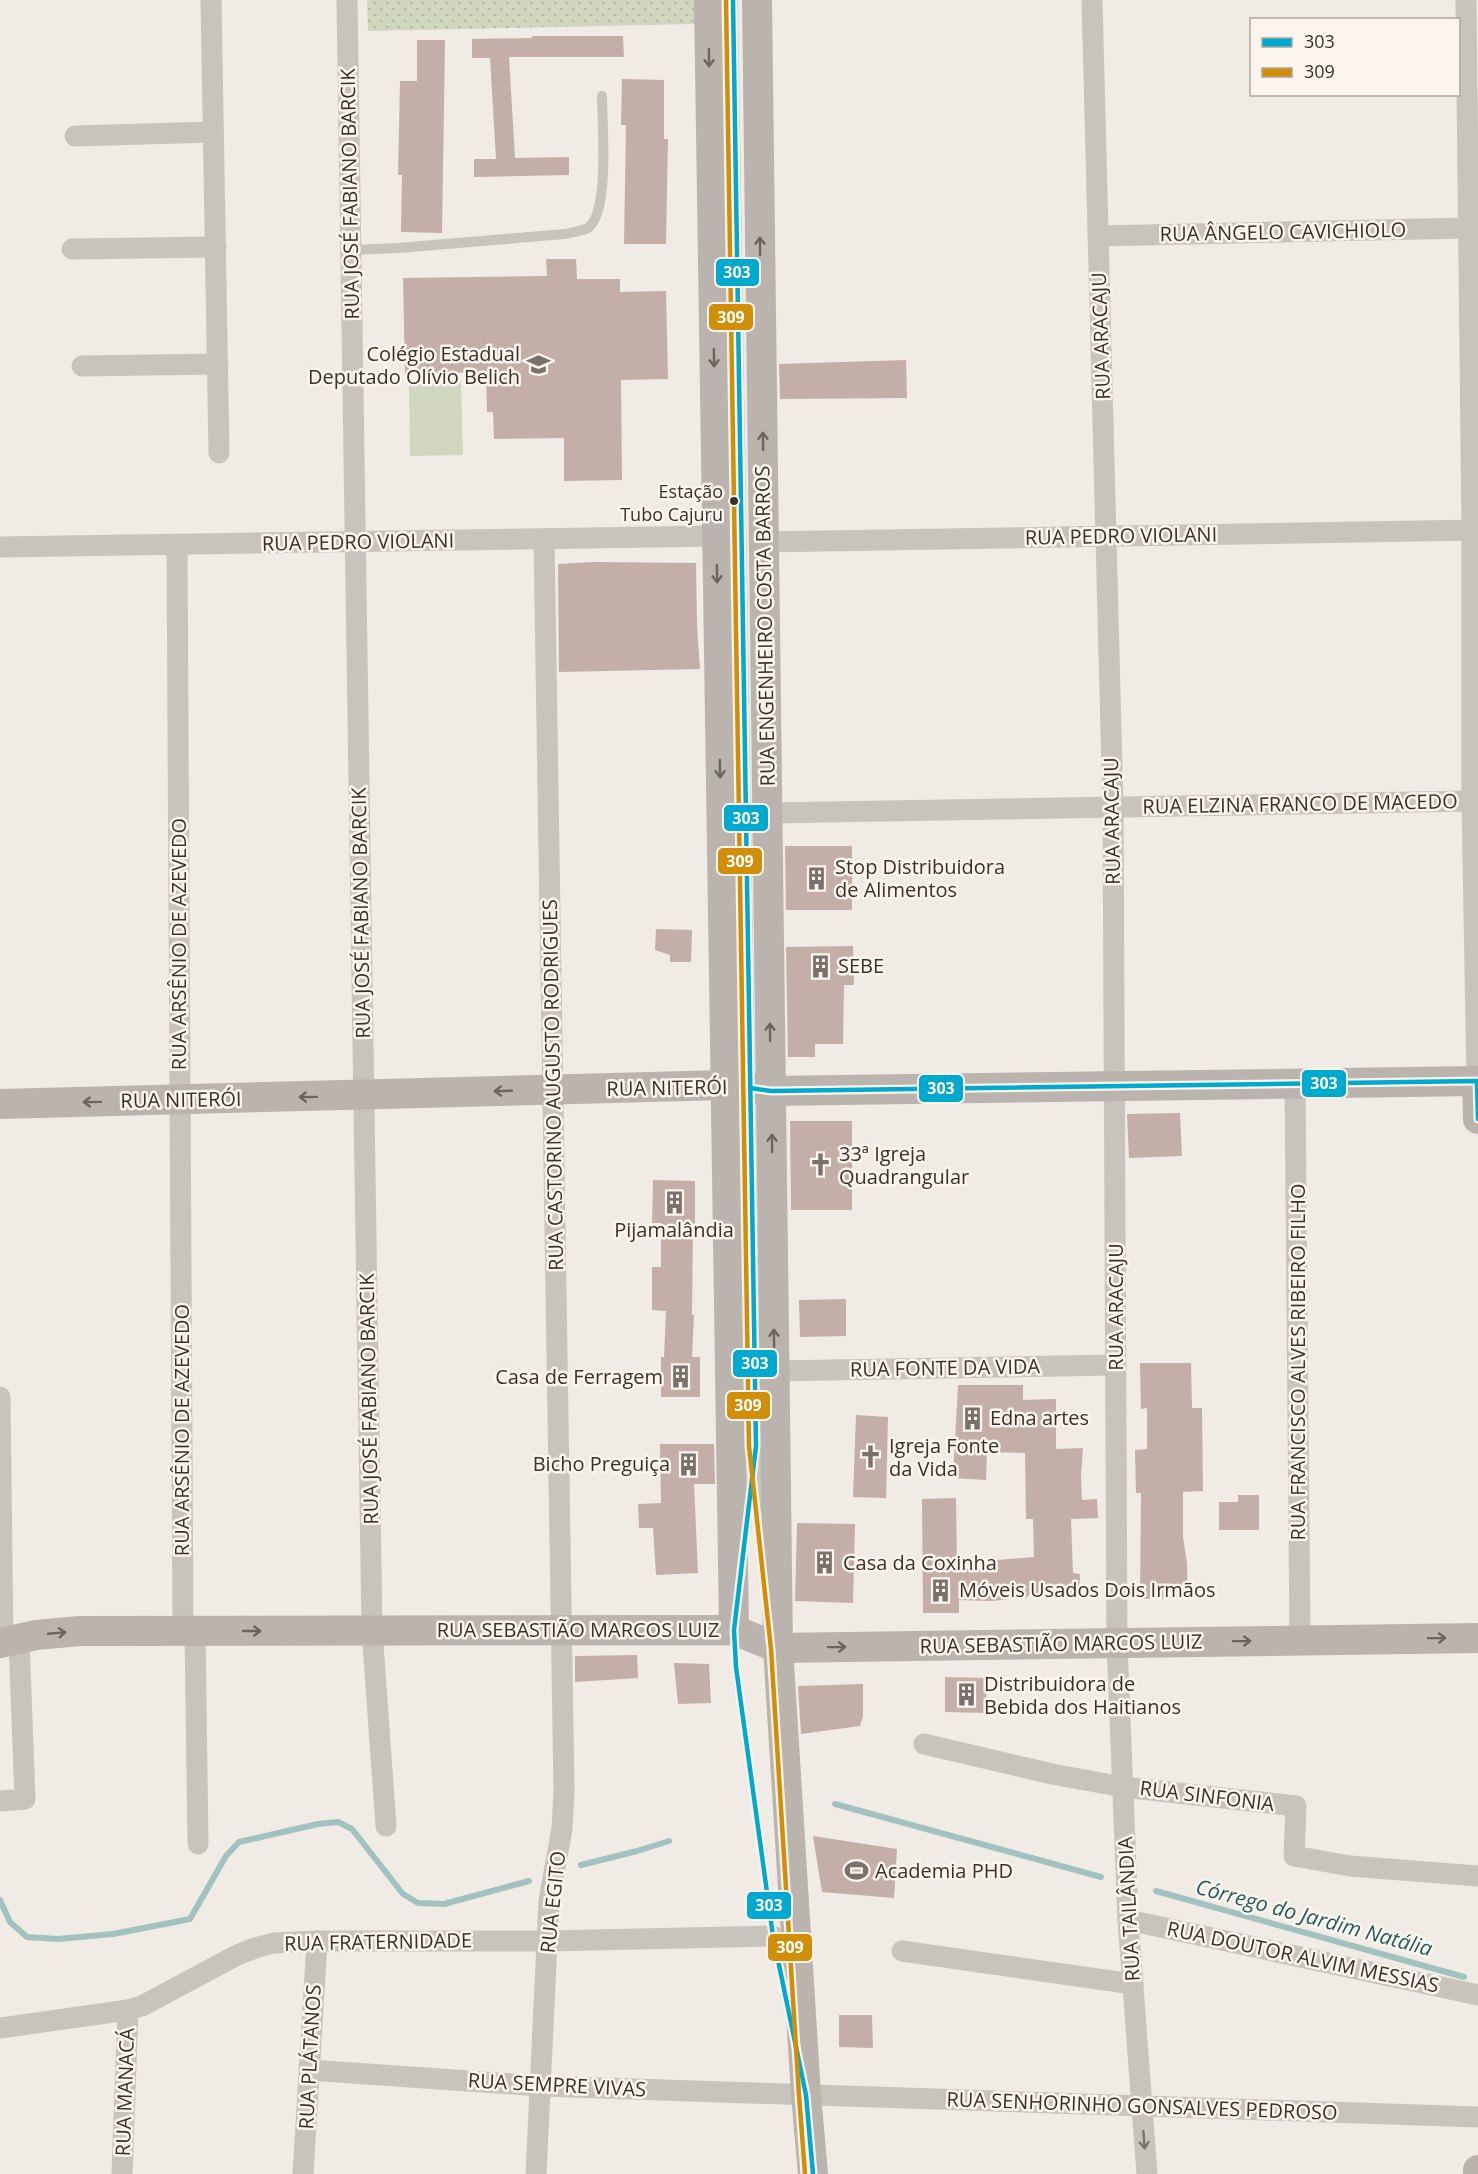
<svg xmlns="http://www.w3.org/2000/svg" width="1478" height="2174" font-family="'Open Sans',sans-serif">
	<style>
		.grass { fill: url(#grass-dots) }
		.garden { fill: #d1d6bf }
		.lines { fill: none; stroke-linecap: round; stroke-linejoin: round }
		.stream { stroke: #a1c2c1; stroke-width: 6 }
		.building { fill: #c3afa7 }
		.lane { stroke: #c9c3be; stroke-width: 10 }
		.street { stroke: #c9c3be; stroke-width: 21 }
		.secondary { stroke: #bab3ae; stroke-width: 30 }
		.bus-1-casing { stroke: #fbf5ee; stroke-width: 9 }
		.bus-2-casing { stroke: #fbf5ee; stroke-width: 9 }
		.bus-1 { stroke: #00a9ce; stroke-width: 4.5 }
		.bus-2 { stroke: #d18e09; stroke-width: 4.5 }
		.oneway { stroke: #6e645f }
		.oneway2 { stroke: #7b726d }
		.bus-dot { fill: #3b302b; stroke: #fbf5ee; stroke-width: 2 }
		.labels { text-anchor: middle; stroke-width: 5; stroke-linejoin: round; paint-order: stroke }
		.bus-label { font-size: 18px; fill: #3b302b; stroke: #fbf5ee; text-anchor: end }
		.street-label { font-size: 20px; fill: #3b302b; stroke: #fbf5ee }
		.poi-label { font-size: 20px; fill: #3b302b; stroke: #fbf5ee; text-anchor: start }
		.water-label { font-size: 21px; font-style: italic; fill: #1f5a5e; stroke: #fbf5ee }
		.line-badge { stroke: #fbf5ee; stroke-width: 2 }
		.badge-label { font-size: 16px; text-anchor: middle; font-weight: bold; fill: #fff }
	</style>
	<defs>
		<pattern id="grass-dots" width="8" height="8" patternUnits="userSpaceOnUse" patternTransform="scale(1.5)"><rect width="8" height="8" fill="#d1d6bf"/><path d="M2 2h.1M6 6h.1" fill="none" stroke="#b4b8a4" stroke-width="1.8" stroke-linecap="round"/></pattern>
	</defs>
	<rect width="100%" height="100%" fill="#f0ebe5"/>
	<path class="grass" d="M367 0H696V24L368 31Z"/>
	<path class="garden" d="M461 383 463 455 410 456 409 384Z"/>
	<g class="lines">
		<g class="stream">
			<path d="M835 1804 1101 1877"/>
			<path d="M581 1865 637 1851 669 1841"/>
			<path d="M1156 1891 1464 1977"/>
			<path d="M0 1900 10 1922 27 1937 58 1939 113 1934 190 1919 226 1856 239 1842 318 1824 338 1822 352 1829 403 1894 418 1903 444 1904 529 1881"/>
		</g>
	</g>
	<g class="building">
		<path d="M532 36H623L624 57H509L515 158 569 157V175L474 177V159H496L490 58H472V39L532 38Z"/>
		<path d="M417 40H445L442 233 401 232 402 175H398L400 81H417Z"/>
		<path d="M622 79 664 80V139H668L666 244H624L626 125H621Z"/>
		<path d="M546 259H576L577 279H620V292L666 291 668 379 621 380 622 480 564 481V438L494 439 493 412H487L486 372 405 374 403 278 547 276Z"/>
		<path d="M906 360 907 398 780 399 779 364Z"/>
		<path d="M593 562 696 563 697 626 700 669 559 672 558 564Z"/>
		<path d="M785 846H852V910H786Z"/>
		<path d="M656 929 692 930 691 962H670V955L655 950Z"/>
		<path d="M853 946 854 985H844L843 1044H815V1057H788L786 947Z"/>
		<path d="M1180 1113 1182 1156 1129 1158 1127 1114Z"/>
		<path d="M790 1121H852V1210H791Z"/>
		<path d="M653 1180 695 1181V1224H693L692 1315H694L692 1357H700V1397H661V1357H664L666 1311 652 1310V1267H661V1223H652Z"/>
		<path d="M846 1299V1336L800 1337 799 1300Z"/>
		<path d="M1140 1363H1191L1192 1408H1202L1203 1491 1183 1492V1537L1187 1563 1188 1598 1140 1599 1141 1493H1136L1135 1450 1147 1449V1408L1141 1409Z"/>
		<path d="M958 1385H1023V1400L1056 1399V1449L1083 1448 1081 1477 1082 1500 1097 1499 1098 1518 1071 1519 1073 1573 1080 1574 1079 1597 1028 1595V1597L992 1601 959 1600V1613H923L922 1499 956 1498 957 1569 998 1570 997 1560 1034 1557 1033 1519H1026L1025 1453 987 1452 986 1480 953 1478Z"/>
		<path d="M856 1415 888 1417 886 1498 853 1497Z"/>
		<path d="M660 1444H714L715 1484H694L698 1573 656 1575 653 1528H639L638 1504 661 1503Z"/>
		<path d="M1238 1495H1259V1530H1219V1502H1238Z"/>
		<path d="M797 1523 855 1524 853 1603 795 1601Z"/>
		<path d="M637 1655 638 1678 575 1682V1656Z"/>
		<path d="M674 1663 709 1664 711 1703 678 1704Z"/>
		<path d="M945 1677 986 1678 987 1713 945 1712Z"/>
		<path d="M863 1684V1716L860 1726 801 1734 798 1686Z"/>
		<path d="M813 1836 897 1849 894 1898 822 1892Z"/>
		<path d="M839 2015H872L873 2048 839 2047Z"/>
	</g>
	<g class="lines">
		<g class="lane">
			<path d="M733 0 756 1446 763 1508"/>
			<path d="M351 250 398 248 565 234C572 232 582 231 588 228 610 213 602 122 602 96"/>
			<path d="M746 1529 754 1464"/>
		</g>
		<g class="street">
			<path d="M211 0 219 453"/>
			<path d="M347 0 372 1630 386 1826"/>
			<path d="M1092 0 1113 808 1117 1643 1128 1920 1147 2174"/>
			<path d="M1466 0 1472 530V801L1477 1081"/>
			<path d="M75 136 213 132"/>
			<path d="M1098 236 1467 228"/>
			<path d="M72 249 216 247"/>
			<path d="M82 366 218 364"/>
			<path d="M764 542 1478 530"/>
			<path d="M177 545 183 1631"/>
			<path d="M0 547 717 536"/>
			<path d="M768 813 1472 801"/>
			<path d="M1295 1083 1300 1641"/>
			<path d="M775 1371 1116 1365"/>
			<path d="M0 1397 3 1643"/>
			<path d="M195 1631 198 1844"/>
			<path d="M924 1744 1052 1774 1123 1787 1296 1806 1294 1856 1350 1866 1478 1876"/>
			<path d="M0 1801 25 1799 19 1639"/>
			<path d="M1128 1920 1478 1995"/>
			<path d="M902 1951 1133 1984"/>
			<path d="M0 2028 128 2010 142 2006 237 1955 255 1948 273 1943 317 1941H547L773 1936"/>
			<path d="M309 2070 541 2086 1478 2117"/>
			<path d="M122 2174 128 2010"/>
			<path d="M303 2174 317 1941"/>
			<path d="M536 2174 549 1900 562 1829 564 1792 544 539"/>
		</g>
		<g class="secondary">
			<path d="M709 0 734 1630"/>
			<path d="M757 0 778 1648 806 2095 813 2174"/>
			<path d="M1477 1081 1478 1119"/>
			<path d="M0 1104 725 1085 771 1091 1478 1081"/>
			<path d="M0 1643 36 1635 80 1631 734 1630 778 1648 1478 1638"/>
			<path d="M1478 2174V2170"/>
		</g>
		<defs>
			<g id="bus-1">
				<path d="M733 0 756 1446 734 1630 736 1667 773 1936 806 2095 813 2174"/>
				<path d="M750 1088 771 1091 1477 1081 1478 1119"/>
			</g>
			<path id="bus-2" d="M726 0 749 1446 771 1649 799 2095 805 2174"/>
		</defs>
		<use href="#bus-1" class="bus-1-casing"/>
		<use href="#bus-2" class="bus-2-casing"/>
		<use href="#bus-1" class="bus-1"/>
		<use href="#bus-2" class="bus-2"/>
	</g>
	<defs><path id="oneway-shaft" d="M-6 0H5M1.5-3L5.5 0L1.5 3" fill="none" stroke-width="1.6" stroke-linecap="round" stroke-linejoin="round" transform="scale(1.5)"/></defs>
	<g class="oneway">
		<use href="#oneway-shaft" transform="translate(709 58) rotate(89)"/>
		<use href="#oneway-shaft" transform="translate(760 246) rotate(-91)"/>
		<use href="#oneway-shaft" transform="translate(714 358) rotate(89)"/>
		<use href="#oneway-shaft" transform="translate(763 441) rotate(-91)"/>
		<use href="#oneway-shaft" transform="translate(717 574) rotate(89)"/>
		<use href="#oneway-shaft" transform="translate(720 769) rotate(89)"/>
		<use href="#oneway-shaft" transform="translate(770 1032) rotate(-91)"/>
		<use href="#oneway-shaft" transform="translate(503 1091) rotate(178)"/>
		<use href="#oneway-shaft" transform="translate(308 1097) rotate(179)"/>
		<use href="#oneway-shaft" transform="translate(92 1102) rotate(179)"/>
		<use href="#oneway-shaft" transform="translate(772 1143) rotate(-91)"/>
		<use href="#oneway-shaft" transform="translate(774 1338) rotate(-91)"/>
		<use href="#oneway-shaft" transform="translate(252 1631)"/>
		<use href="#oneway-shaft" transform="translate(57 1633) rotate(-5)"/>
		<use href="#oneway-shaft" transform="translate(1437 1638) rotate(-1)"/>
		<use href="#oneway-shaft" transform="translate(1242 1641) rotate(-1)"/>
		<use href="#oneway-shaft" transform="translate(837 1647) rotate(-1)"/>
	</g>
	<use class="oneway2" href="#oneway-shaft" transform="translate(1144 2140) rotate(86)"/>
	<defs>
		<symbol id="school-bare" viewBox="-9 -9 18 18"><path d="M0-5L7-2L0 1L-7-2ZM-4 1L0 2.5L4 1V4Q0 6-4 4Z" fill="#7a716c" stroke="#fbf5ee" stroke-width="2.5" paint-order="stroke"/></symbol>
		<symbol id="building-bare" viewBox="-9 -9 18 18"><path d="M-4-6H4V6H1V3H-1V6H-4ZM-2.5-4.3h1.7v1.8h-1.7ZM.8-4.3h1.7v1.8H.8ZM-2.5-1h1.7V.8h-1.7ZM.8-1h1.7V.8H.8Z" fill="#7a716c" stroke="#fbf5ee" stroke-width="2.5" paint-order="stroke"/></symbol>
		<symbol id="church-bare" viewBox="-9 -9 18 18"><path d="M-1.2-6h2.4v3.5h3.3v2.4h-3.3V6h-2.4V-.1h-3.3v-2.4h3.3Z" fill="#7a716c" stroke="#fbf5ee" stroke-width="2.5" paint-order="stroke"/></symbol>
		<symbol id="stadium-bare" viewBox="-9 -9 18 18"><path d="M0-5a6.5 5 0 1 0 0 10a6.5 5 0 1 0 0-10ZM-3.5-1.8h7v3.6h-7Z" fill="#7a716c" stroke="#fbf5ee" stroke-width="2.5" paint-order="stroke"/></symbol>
	</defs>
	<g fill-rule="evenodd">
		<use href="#school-bare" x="522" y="348" width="33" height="33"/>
		<use href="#building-bare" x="800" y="862" width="33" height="33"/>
		<use href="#building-bare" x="804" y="950" width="33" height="33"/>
		<use href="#church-bare" x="804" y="1148" width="33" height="33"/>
		<use href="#building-bare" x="658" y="1186" width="33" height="33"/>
		<use href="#building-bare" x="664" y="1360" width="33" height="33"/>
		<use href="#building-bare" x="956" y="1402" width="33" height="33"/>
		<use href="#church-bare" x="854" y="1440" width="33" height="33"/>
		<use href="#building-bare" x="672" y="1448" width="33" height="33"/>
		<use href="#building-bare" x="808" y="1546" width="33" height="33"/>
		<use href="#building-bare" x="924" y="1574" width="33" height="33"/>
		<use href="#building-bare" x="950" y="1678" width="33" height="33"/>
		<use href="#stadium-bare" x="840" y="1854" width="33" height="33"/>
	</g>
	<circle class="bus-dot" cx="734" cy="501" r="5"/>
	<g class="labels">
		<g class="bus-label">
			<text x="723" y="498">Estação<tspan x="723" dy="23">Tubo Cajuru</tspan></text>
		</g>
		<g class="street-label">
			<text transform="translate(350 194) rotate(-91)" y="7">RUA JOSÉ FABIANO BARCIK</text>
			<text transform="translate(1283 232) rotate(-1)" y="7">RUA ÂNGELO CAVICHIOLO</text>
			<text transform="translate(1101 336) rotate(-92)" y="7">RUA ARACAJU</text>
			<text transform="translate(1121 536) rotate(-1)" y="7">RUA PEDRO VIOLANI</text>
			<text transform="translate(358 542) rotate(-1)" y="7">RUA PEDRO VIOLANI</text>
			<text transform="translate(765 626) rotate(-91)" y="7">RUA ENGENHEIRO COSTA BARROS</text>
			<text transform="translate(1300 804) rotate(-1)" y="7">RUA ELZINA FRANCO DE MACEDO</text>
			<text transform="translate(1112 821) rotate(-91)" y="7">RUA ARACAJU</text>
			<text transform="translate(361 913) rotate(-91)" y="7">RUA JOSÉ FABIANO BARCIK</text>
			<text transform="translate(179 944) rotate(-90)" y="7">RUA ARSÊNIO DE AZEVEDO</text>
			<text transform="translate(553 1085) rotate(-91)" y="7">RUA CASTORINO AUGUSTO RODRIGUES</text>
			<text transform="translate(667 1088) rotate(-1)" y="7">RUA NITERÓI</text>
			<text transform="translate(181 1100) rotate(-1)" y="7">RUA NITERÓI</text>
			<text transform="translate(1116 1307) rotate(-90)" y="7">RUA ARACAJU</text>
			<text transform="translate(1298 1362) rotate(-90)" y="7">RUA FRANCISCO ALVES RIBEIRO FILHO</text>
			<text transform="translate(945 1368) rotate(-1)" y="7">RUA FONTE DA VIDA</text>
			<text transform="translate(369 1399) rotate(-91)" y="7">RUA JOSÉ FABIANO BARCIK</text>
			<text transform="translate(182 1430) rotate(-90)" y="7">RUA ARSÊNIO DE AZEVEDO</text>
			<text x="578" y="1637">RUA SEBASTIÃO MARCOS LUIZ</text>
			<text transform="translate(1061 1644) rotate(-1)" y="7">RUA SEBASTIÃO MARCOS LUIZ</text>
			<text transform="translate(1207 1796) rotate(7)" y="7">RUA SINFONIA</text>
			<text transform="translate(553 1902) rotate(-84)" y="7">RUA EGITO</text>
			<text transform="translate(1129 1909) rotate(-93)" y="7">RUA TAILÂNDIA</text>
			<text transform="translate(378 1942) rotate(-1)" y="7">RUA FRATERNIDADE</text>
			<text transform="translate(1303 1957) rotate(12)" y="7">RUA DOUTOR ALVIM MESSIAS</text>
			<text transform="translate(310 2057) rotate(-87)" y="7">RUA PLÁTANOS</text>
			<text transform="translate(557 2085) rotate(3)" y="7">RUA SEMPRE VIVAS</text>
			<text transform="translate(125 2092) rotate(-88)" y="7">RUA MANACÁ</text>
			<text transform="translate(1142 2106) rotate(2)" y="7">RUA SENHORINHO GONSALVES PEDROSO</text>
		</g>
		<g class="poi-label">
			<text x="520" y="361" text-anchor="end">Colégio Estadual<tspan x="520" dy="23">Deputado Olívio Belich</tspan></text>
			<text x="835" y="874">Stop Distribuidora<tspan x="835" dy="23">de Alimentos</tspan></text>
			<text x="838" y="973">SEBE</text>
			<text x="839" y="1161">33ª Igreja<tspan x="839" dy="23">Quadrangular</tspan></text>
			<text x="674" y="1237" text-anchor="middle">Pijamalândia</text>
			<text x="663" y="1384" text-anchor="end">Casa de Ferragem</text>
			<text x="990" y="1425">Edna artes</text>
			<text x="889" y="1453">Igreja Fonte<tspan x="889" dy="23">da Vida</tspan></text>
			<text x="670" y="1471" text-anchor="end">Bicho Preguiça</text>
			<text x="843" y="1570">Casa da Coxinha</text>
			<text x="959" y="1597">Móveis Usados Dois Irmãos</text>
			<text x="984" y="1691">Distribuidora de<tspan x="984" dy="23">Bebida dos Haitianos</tspan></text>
			<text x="875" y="1878">Academia PHD</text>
		</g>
		<g class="water-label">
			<text transform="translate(1314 1918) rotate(15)" y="7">Córrego do Jardim Natália</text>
		</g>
	</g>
	<g class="line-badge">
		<rect x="715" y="258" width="45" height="29" rx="6" fill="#00a9ce"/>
		<rect x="708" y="303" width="46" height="28" rx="6" fill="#d18e09"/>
		<rect x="723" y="804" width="46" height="28" rx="6" fill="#00a9ce"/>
		<rect x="717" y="847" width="46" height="28" rx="6" fill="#d18e09"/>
		<rect x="1301" y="1069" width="46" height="29" rx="6" fill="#00a9ce"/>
		<rect x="918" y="1074" width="46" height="29" rx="6" fill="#00a9ce"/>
		<rect x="732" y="1349" width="46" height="29" rx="6" fill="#00a9ce"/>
		<rect x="726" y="1391" width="45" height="29" rx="6" fill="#d18e09"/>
		<rect x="746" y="1891" width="46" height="29" rx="6" fill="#00a9ce"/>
		<rect x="767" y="1933" width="46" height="29" rx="6" fill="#d18e09"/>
	</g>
	<g class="badge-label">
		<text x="737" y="278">303</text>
		<text x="731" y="323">309</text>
		<text x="746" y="824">303</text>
		<text x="740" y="867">309</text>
		<text x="1324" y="1089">303</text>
		<text x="941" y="1094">303</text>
		<text x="755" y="1369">303</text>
		<text x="748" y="1411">309</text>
		<text x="769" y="1911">303</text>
		<text x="790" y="1953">309</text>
	</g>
	<rect x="1250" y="18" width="210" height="78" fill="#fbf5ee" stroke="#aea6a0" stroke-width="1.5"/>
	<rect x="1262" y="38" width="30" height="9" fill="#00a9ce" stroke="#aea6a0" stroke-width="1.5"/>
	<text x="1304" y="48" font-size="18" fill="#3b302b">303</text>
	<rect x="1262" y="68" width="30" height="9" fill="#d18e09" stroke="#aea6a0" stroke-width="1.5"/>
	<text x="1304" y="78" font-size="18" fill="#3b302b">309</text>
</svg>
